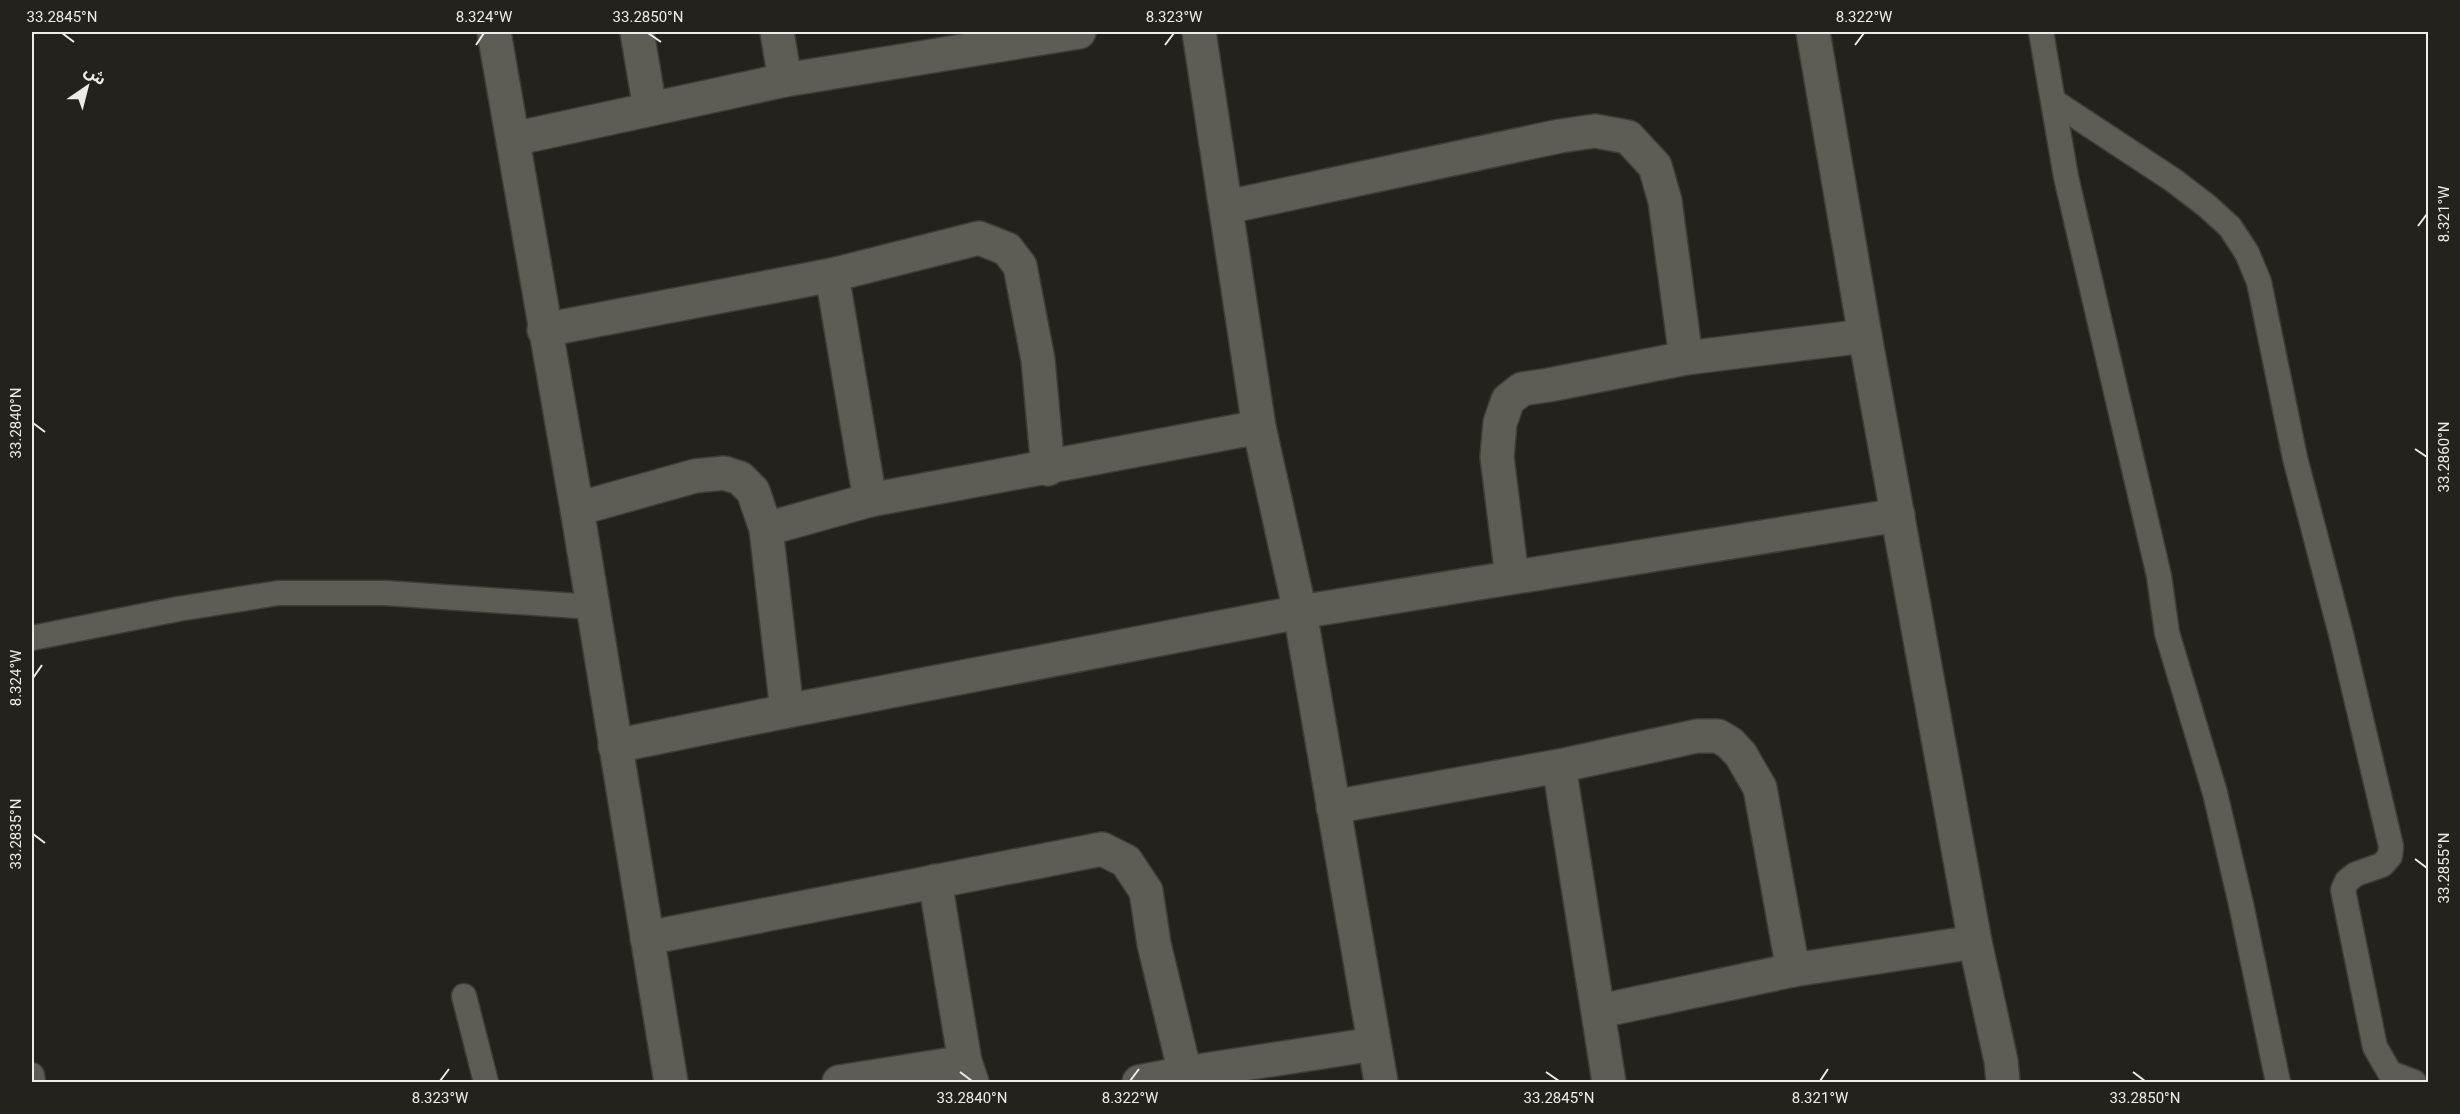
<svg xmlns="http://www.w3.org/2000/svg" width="2460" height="1114" font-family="Roboto,'Noto Sans Arabic',sans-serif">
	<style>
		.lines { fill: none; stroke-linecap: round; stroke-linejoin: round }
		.service-casing { stroke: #3e3d38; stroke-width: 27 }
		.minor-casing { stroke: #3e3d38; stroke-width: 36 }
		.service { stroke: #5e5d55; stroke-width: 24 }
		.minor { stroke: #5e5d55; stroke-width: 33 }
		.ticks { fill: none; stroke: #edece8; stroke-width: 2 }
		.neatline { fill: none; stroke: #edece8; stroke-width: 2 }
		.ticks-label { font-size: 15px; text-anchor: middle; fill: #edece8 }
	</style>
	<rect width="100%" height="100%" fill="#23221c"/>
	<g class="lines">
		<defs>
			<g id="service">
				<path d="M2041 32 2066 177 2159 576 2167 633 2215 793 2241 904 2278 1082"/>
				<path d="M2053 101 2173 180 2207 206 2230 227 2247 253 2259 282 2295 458 2341 634 2391 846 2390 856 2382 865 2356 874 2347 881 2343 890 2375 1047 2390 1073 2414 1082"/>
				<path d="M32 638 178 609 278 593H385L593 607"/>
				<path d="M464 996 486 1082"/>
				<path d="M32 1075 33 1082"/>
			</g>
			<g id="minor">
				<path d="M494 32 577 509 671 1082"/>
				<path d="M637 32 650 109"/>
				<path d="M777 32 785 80"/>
				<path d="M1199 32 1259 427 1300 612 1381 1082"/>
				<path d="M1813 32 1865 336 1975 942 2001 1061 2003 1082"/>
				<path d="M513 139 785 80 1079 32"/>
				<path d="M1227 207 1560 136 1595 131 1628 137 1655 166 1665 201 1686 358"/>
				<path d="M832 275 870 500"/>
				<path d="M544 330 832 275 979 238 1007 249 1020 266 1038 360 1048 469"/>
				<path d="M577 509 695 476 724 473 740 478 753 491 766 529 787 711"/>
				<path d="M766 529 870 500 1259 427"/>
				<path d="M1512 577 1497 457 1500 423 1508 400 1522 389 1549 385 1686 358 1865 336"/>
				<path d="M615 746 787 711 1300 612 1898 515"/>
				<path d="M1559 766 1609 1082"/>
				<path d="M1333 807 1559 766 1697 736H1718L1730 743 1741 755 1760 788 1793 970"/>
				<path d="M935 881 965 1062 972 1082"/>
				<path d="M647 938 1102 849 1126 861 1146 891 1154 944 1185 1073"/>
				<path d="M1600 1011 1793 970 1975 942"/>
				<path d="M839 1082 965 1062"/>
				<path d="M1139 1082 1185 1073 1374 1044"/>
			</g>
		</defs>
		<use href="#service" class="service-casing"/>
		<use href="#minor" class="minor-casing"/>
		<use href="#service" class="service"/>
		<use href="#minor" class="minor"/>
	</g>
	<path class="ticks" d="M62 33 74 42M648 33 661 42M476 45 484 33M1165 45 1174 33M1855 45 1864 33M2418 226 2427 214M33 423 45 432M2415 449 2427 457M33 678 42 665M33 834 45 843M2415 859 2427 868M960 1072 972 1081M1546 1072 1559 1081M2133 1072 2145 1081M440 1081 449 1069M1130 1081 1139 1069M1820 1081 1828 1069"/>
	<rect width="2460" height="1114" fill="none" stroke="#23221c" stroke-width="66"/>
	<g transform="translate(87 87) rotate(35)" stroke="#23221c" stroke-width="4.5" paint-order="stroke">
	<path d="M0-4.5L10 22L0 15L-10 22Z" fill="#edece8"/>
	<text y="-9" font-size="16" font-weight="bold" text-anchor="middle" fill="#edece8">ش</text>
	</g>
	<rect x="33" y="33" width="2394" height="1048" class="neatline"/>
	<g class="ticks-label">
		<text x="62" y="22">33.2845°N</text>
		<text x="484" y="22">8.324°W</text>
		<text x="648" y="22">33.2850°N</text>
		<text x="1174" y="22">8.323°W</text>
		<text x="1864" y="22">8.322°W</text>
		<text transform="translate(2444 214) rotate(-90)" y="5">8.321°W</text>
		<text transform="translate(16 423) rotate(-90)" y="5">33.2840°N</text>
		<text transform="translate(2444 457) rotate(-90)" y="5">33.2860°N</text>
		<text transform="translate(16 678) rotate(-90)" y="5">8.324°W</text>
		<text transform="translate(16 834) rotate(-90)" y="5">33.2835°N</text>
		<text transform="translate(2444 868) rotate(-90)" y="5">33.2855°N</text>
		<text x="440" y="1103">8.323°W</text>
		<text x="972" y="1103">33.2840°N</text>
		<text x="1130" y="1103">8.322°W</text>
		<text x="1559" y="1103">33.2845°N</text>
		<text x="1820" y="1103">8.321°W</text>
		<text x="2145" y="1103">33.2850°N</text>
	</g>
</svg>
